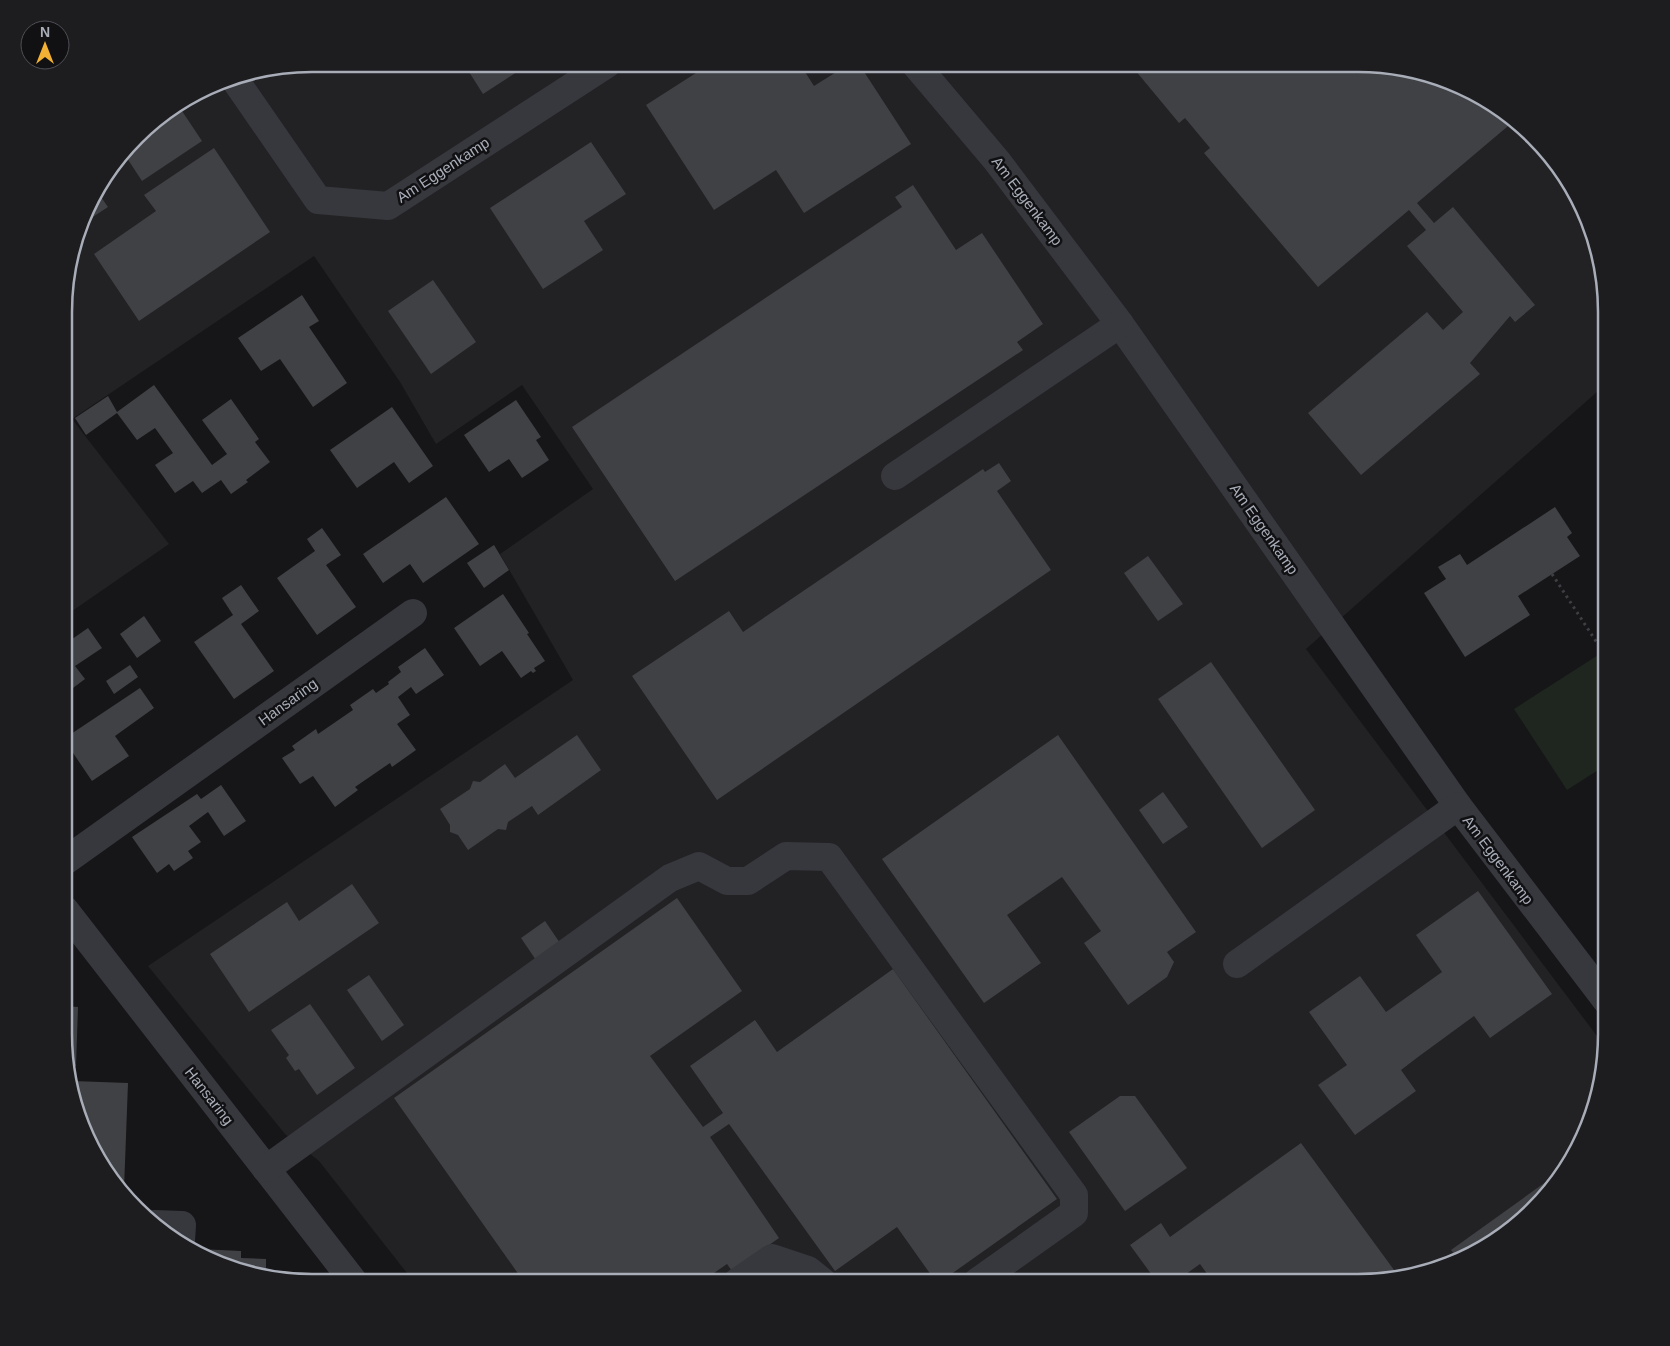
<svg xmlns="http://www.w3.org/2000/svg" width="1670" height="1346" font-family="Arial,sans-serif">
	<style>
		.built { fill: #222225 }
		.green { fill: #1e261f }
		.building { fill: #404145 }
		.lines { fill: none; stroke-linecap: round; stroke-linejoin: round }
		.path { stroke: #3d3f44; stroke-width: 3; stroke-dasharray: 2.5 4; stroke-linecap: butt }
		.minor { stroke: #37383d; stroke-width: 28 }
		.labels { text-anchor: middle; stroke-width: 5; stroke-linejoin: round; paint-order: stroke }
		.street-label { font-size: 15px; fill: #a8adb8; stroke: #111113 }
		.rim { fill: none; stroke: #a8adb8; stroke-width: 2.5 }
	</style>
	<rect width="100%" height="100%" fill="#161618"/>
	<path class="built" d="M313 64H1373L1453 83 1522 126 1555 161 1587 217 1606 312V384L1306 649 1606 1048 1587 1129 1544 1198 1496 1240 1453 1263 1357 1282H414L319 1161 285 1134 148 966 573 680 500 554 593 489 522 385 436 444 400 382 314 256 72 419 169 544 65 616 66 280 97 188 149 125 232 77Z"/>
	<path class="green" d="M1606 650V765L1567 790 1514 709Z"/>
	<g class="building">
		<path d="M464 64H529L483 94Z"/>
		<path d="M710 64H800L814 86 849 64H859L911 144 804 213 776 170 714 210 646 105Z"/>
		<path d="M1130 64H1373L1453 83 1514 121 1417 203 1434 223 1453 207 1535 305 1515 322 1510 316 1470 363 1480 374 1361 475 1308 413 1427 312 1443 330 1463 312 1407 246 1426 230 1409 210 1318 287 1204 153 1210 148 1185 118 1179 123Z"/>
		<path d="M180 108 202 141 142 181 125 155 149 125Z"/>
		<path d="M591 142 626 194 584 221 603 250 543 289 490 208Z"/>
		<path d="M214 148 270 232 139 321 94 254 156 211 144 195Z"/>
		<path d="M913 185 956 250 982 233 1043 324 1017 342 1023 350 675 581 572 427 902 207 895 197Z"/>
		<path d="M96 190 108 207 85 222Z"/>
		<path d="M433 280 476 342 431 374 388 311Z"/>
		<path d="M302 295 319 321 309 327 347 383 313 407 280 359 261 371 238 338Z"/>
		<path d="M154 385 212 465 227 454 202 420 231 399 259 439 255 442 270 462 246 480 248 482 231 494 221 480 202 493 193 481 175 493 155 465 173 453 155 428 137 440 117 413 86 435 75 418 108 396 117 412Z"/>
		<path d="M516 400 541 437 536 440 549 460 522 478 509 459 489 472 464 435Z"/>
		<path d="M392 407 433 466 409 483 394 462 357 488 330 450Z"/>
		<path d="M999 463 1011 481 997 491 1051 570 717 800 632 676 729 611 743 632 983 469 985 472Z"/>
		<path d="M446 497 479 544 423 583 410 564 383 583 363 554Z"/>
		<path d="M1555 507 1572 533 1567 537 1580 556 1518 596 1530 615 1465 657 1424 593 1446 579 1438 567 1460 554 1467 565Z"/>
		<path d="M322 528 341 555 326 565 356 607 317 635 277 578 315 551 307 539Z"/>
		<path d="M494 545 509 570 484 588 467 563Z"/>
		<path d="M1148 556 1183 604 1158 621 1124 573Z"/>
		<path d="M241 585 259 611 241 624 274 671 234 699 194 642 233 615 222 598Z"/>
		<path d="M503 594 529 633 527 634 545 661 534 668 536 671 533 673 531 671 521 678 502 651 480 666 454 628Z"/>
		<path d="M144 616 161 641 137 658 120 634Z"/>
		<path d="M88 628 102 648 75 666 85 679 65 694V644Z"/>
		<path d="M425 648 444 675 416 694 411 687 398 697 410 715 397 724 416 750 392 767 390 763 355 787 358 790 335 807 313 776 300 784 282 758 295 750 292 746 316 729 318 734 353 710 350 705 373 689 376 693 389 684 388 682 401 672 398 667Z"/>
		<path d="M1211 662 1315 810 1262 848 1158 699Z"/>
		<path d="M130 665 138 677 114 694 106 681Z"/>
		<path d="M140 688 154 708 115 736 129 756 92 781 65 741V738Z"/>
		<path d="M577 735 601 770 538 815 532 806 508 822 506 830 498 829 468 850 458 835 450 832V825L440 809 470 789 473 781 480 782 505 764 515 778Z"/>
		<path d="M1058 735 1196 932 1167 952 1174 962 1167 977 1128 1005 1084 943 1101 931 1062 877 1007 915 1041 963 984 1003 882 859Z"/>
		<path d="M221 785 246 821 224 836 208 812 189 826 201 842 188 851 193 858 174 871 169 864 157 873 132 837 197 794 201 799Z"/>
		<path d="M1163 792 1188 827 1163 844 1139 810Z"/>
		<path d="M352 884 379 923 249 1012 210 954 287 902 299 921Z"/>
		<path d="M1478 891 1552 994 1490 1038 1474 1016 1418 1057 1401 1070 1416 1091 1355 1135 1318 1085 1347 1065 1309 1012 1360 976 1386 1012 1442 972 1416 935Z"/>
		<path d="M677 898 742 991 650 1056 703 1127 723 1113 690 1066 755 1020 777 1052 893 969 1057 1199 940 1282H936L897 1227 835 1271 729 1124 710 1137 779 1238 732 1271 727 1264 701 1282H524L394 1098Z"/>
		<path d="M545 921 562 946 538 963 521 938Z"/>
		<path d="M369 975 404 1025 382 1041 347 990Z"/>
		<path d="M310 1004 355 1068 317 1095 299 1069 295 1071 286 1058 289 1055 271 1030Z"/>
		<path d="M64 1006 78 1007 76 1066H69L64 1050Z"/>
		<path d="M73 1081 128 1083 124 1189 89 1143Z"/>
		<path d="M1120 1096H1135L1187 1168 1125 1211 1069 1132Z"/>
		<path d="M1301 1143 1397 1274 1357 1282H1213L1200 1264 1175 1282H1157L1130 1245 1161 1223 1170 1237Z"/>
		<path d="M1561 1171 1544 1198 1496 1240 1459 1260 1451 1250Z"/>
		<path d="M199 1249 241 1251V1258L266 1259V1274L218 1263 199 1252Z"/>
	</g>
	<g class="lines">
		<path class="path" d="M1552 574 1603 652"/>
		<g class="minor">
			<path d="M915 64 997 161 1120 324 1458 806 1606 1000"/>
			<path d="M233 77 318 200 388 206 607 64"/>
			<path d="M895 476 1120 324"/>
			<path d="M65 861 413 613"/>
			<path d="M65 910 354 1282"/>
			<path d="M1237 964 1458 806"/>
			<path d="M266 1169 670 878 699 866 727 881H748L786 856 829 857 1074 1195V1213L977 1282"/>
			<path d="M154 1224 182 1225 181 1241"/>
			<path d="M737 1282 772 1258 808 1270 823 1282"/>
		</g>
	</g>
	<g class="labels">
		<g class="street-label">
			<text transform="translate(443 170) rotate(-33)" y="5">Am Eggenkamp</text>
			<text transform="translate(1027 201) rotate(53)" y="5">Am Eggenkamp</text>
			<text transform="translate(1264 529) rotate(55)" y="5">Am Eggenkamp</text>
			<text transform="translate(288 702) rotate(-36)" y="5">Hansaring</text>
			<text transform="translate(1498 860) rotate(53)" y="5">Am Eggenkamp</text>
			<text transform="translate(209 1096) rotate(52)" y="5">Hansaring</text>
		</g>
	</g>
	<path d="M0 0H1670V1346H0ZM312 72H1358A240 240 0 0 1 1598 312V1034A240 240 0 0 1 1358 1274H312A240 240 0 0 1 72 1034V312A240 240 0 0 1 312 72Z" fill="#1d1d20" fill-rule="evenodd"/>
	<path class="rim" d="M312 72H1358A240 240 0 0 1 1598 312V1034A240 240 0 0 1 1358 1274H312A240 240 0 0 1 72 1034V312A240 240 0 0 1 312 72Z"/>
	<g transform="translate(45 45)"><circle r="24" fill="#111113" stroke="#4d4f55"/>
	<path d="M0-4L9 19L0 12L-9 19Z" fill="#f2b134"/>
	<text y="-8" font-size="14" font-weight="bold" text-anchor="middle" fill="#a8adb8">N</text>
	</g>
</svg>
